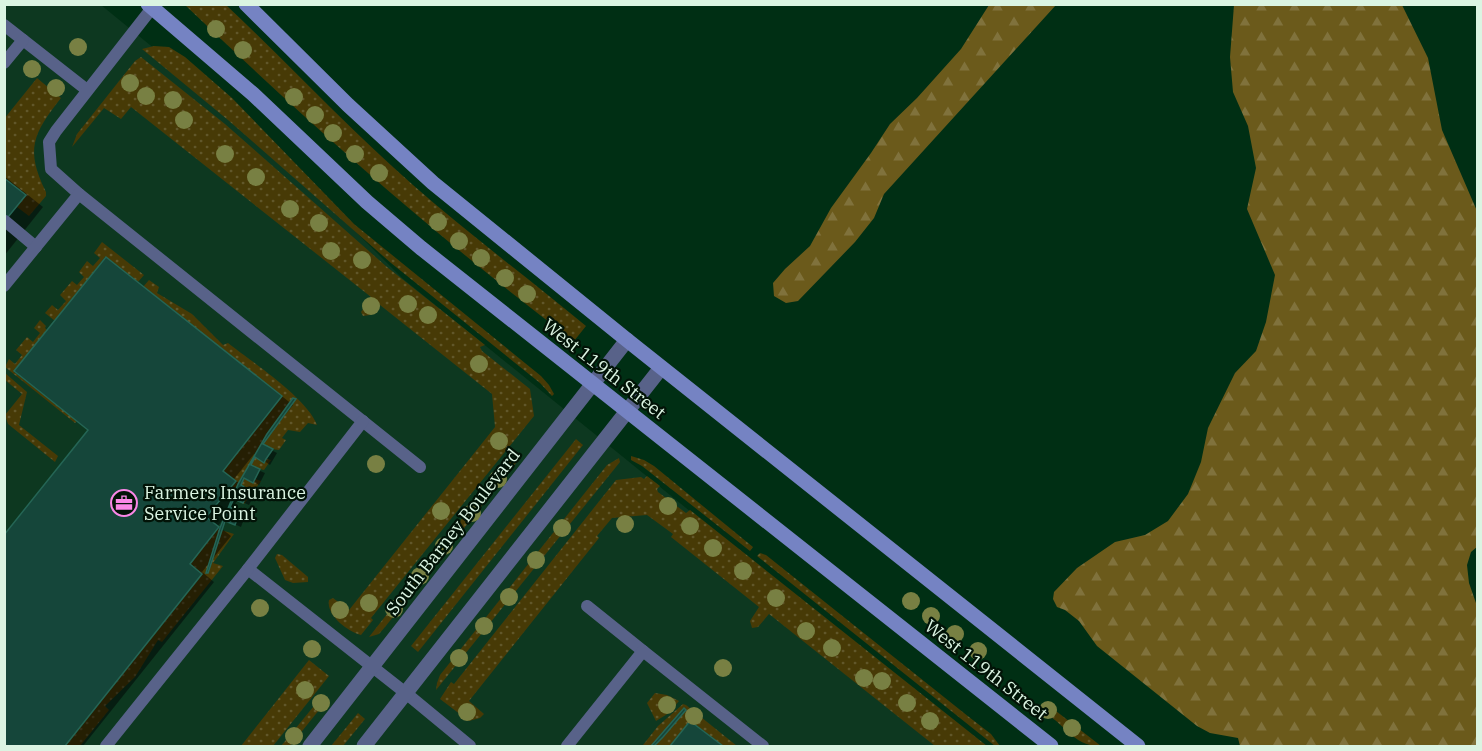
<svg xmlns="http://www.w3.org/2000/svg" width="1482" height="751" font-family="'IBM Plex Serif',serif">
	<style>
		.built { fill: #0d3820 }
		.grass { fill: url(#grass-dots) }
		.forest { fill: url(#forest-firs) }
		.shadow { fill: #0007 }
		.building { fill: #15463a; stroke: #256555; stroke-width: 1.5 }
		.lines { fill: none; stroke-linecap: round; stroke-linejoin: round }
		.service { stroke: #586289; stroke-width: 12 }
		.minor { stroke: #586289; stroke-width: 15 }
		.secondary { stroke: #7583c3; stroke-width: 15 }
		.tree { fill: #788043 }
		.labels { text-anchor: middle; stroke-width: 4.5; stroke-linejoin: round; paint-order: stroke }
		.street-label { font-size: 18px; fill: #dbf4e2; stroke: #021307 }
		.poi-label { font-size: 18px; fill: #dbf4e2; stroke: #021307; text-anchor: start }
	</style>
	<defs>
		<pattern id="grass-dots" width="8" height="8" patternUnits="userSpaceOnUse" patternTransform="scale(1.5)"><rect width="8" height="8" fill="#473a06"/><path d="M2 2h.1M6 6h.1" fill="none" stroke="#61572a" stroke-width="1.8" stroke-linecap="round"/></pattern>
		<pattern id="forest-firs" width="22" height="20" patternUnits="userSpaceOnUse" patternTransform="scale(1.5)"><rect width="22" height="20" fill="#6b5a1b"/><path d="M5 1l3.5 6h-7zM16 11l3.5 6h-7z" fill="#80723c"/></pattern>
	</defs>
	<rect width="100%" height="100%" fill="#002f14"/>
	<path class="built" d="M4 5H101L254 130 402 278 980 746H5Z"/>
	<g class="grass">
		<path d="M185 5H226C289 64 348 128 413 185 469 234 529 279 586 326L574 341C437 238 309 123 185 5Z"/>
		<path d="M154 46 169 47 185 57 232 98 354 224 541 376 549 385 554 394 552 396 540 383 391 263 228 120 142 49Z"/>
		<path d="M141 57 225 124 387 267 485 345 480 347 482 351 530 389 534 416 371 618 373 620 361 635C347 631 326 615 329 600L333 598 349 610 495 427 492 394 380 305 370 315 363 316 361 312 371 297 131 107 121 119 104 108 72 147 77 134 135 61Z"/>
		<path d="M37 78 61 98C33 134 25 149 46 192V196L29 216 17 207 26 195 5 178 4 119Z"/>
		<path d="M102 242 144 275 138 282 105 257 55 321 45 313 52 305 58 310 66 301 60 295 72 281 77 285 84 277 79 272 87 261 93 266 100 258 94 253Z"/>
		<path d="M149 280 159 287 157 293 192 314 223 345 228 343C252 362 307 398 317 425L308 423 300 432 288 430 282 438 286 440 279 450 272 449 267 459 271 460 264 470 260 469 255 479 261 481 244 504 224 495 223 471 143 287Z"/>
		<path d="M40 320 46 326 45 328 47 330 14 372 77 421 75 423 5 367 9 359 15 364 22 355 16 350 27 337 33 342 40 333 34 328Z"/>
		<path d="M5 373 27 392 19 425 58 456 55 462 8 424 5 415 22 394 5 380Z"/>
		<path d="M576 439 583 445 418 652 411 646Z"/>
		<path d="M511 456 517 462 385 627 379 634 369 637Z"/>
		<path d="M631 456 644 460 654 466 753 547 750 551 642 466 631 460Z"/>
		<path d="M619 458 620 462 436 690 437 683 440 675 607 465Z"/>
		<path d="M647 476 660 486 657 489 658 492 686 513 690 510 987 746H935L769 614 758 627 752 628 750 621 759 607 671 537 673 534 647 515 612 518 597 536 599 538 469 701 484 714 480 718 469 721 440 699 451 682 454 684 616 480 641 477 644 479Z"/>
		<path d="M218 529 234 534 213 563 223 566 162 642 158 640 135 677 105 706 109 710 80 746H65L202 574 190 564Z"/>
		<path d="M760 553 766 555 969 717 991 734 1000 746H995L757 556Z"/>
		<path d="M277 554 282 555 308 577V582L293 583 285 580 275 558Z"/>
		<path d="M309 660 329 676 273 746H241Z"/>
		<path d="M655 693 667 695 679 701 669 713 656 721 647 703Z"/>
		<path d="M323 695 328 699 290 746H281Z"/>
		<path d="M683 704 686 705 737 746H723L691 721 670 746H644L643 745 658 726Z"/>
		<path d="M1047 704 1101 746C1073 747 1065 723 1043 712L1042 707Z"/>
		<path d="M358 713 365 719 343 746H331Z"/>
	</g>
	<g class="forest">
		<path d="M989 5H1056L884 194 874 218 855 242 798 301 786 303 774 296 773 283 785 269 810 246 831 208 871 153 890 124 917 98 961 49Z"/>
		<path d="M1234 5H1402L1428 58 1442 130 1477 211 1478 546 1471 552 1467 565 1469 583 1477 606V746H1240L1238 738 1210 733 1197 726 1097 646 1079 621 1065 610 1057 607 1053 599 1054 592 1077 568 1115 542 1145 535 1168 521 1188 494 1201 462 1208 428 1235 373 1256 351 1266 322 1275 275 1247 209 1256 168 1248 126 1233 92 1230 57Z"/>
	</g>
	<g class="shadow">
		<path d="M4 176 43 207 4 256Z"/>
		<path d="M106 259 118 266 293 405 261 445 277 453 270 465 254 454 234 479 254 495 249 505 238 500 231 509 245 516 241 527 223 519 218 526 231 536 202 572 214 582 83 746H4V534L6 535 90 430Z"/>
		<path d="M249 466 265 473 259 485 244 476Z"/>
		<path d="M691 723 697 726 722 746H672Z"/>
	</g>
	<g class="building">
		<path d="M4 178 26 195 4 222Z"/>
		<path d="M106 257 282 396 223 471 236 481 206 517 219 527 190 564 202 574 65 746H4V535L88 430 14 371Z"/>
		<path d="M293 398 296 399 263 444 273 449 266 459 264 463 255 457 251 465 260 469 253 483 244 478 241 485 249 490 243 503 234 499 230 507 240 511 235 525 225 521 208 573H206L220 528 238 484 267 434Z"/>
		<path d="M684 708 686 710 663 737 654 746H651Z"/>
		<path d="M690 721 723 746H670Z"/>
	</g>
	<g class="lines">
		<g class="service">
			<path d="M4 25 87 90"/>
			<path d="M4 63 23 40"/>
			<path d="M79 194 51 169 49 142 56 131 152 8"/>
			<path d="M5 221 36 247"/>
			<path d="M4 286 79 194 420 467"/>
			<path d="M363 421 248 569 407 694 470 746"/>
			<path d="M587 606 643 651"/>
			<path d="M106 746 248 569"/>
			<path d="M567 746 643 651 763 746"/>
		</g>
		<g class="minor">
			<path d="M310 746 627 340"/>
			<path d="M364 746 661 368"/>
		</g>
		<g class="secondary">
			<path d="M148 4 253 94 367 202 421 248 1051 746"/>
			<path d="M246 4 348 105 433 183 627 340 1138 746"/>
		</g>
	</g>
	<g class="tree">
		<circle cx="216" cy="29" r="9"/>
		<circle cx="78" cy="47" r="9"/>
		<circle cx="243" cy="50" r="9"/>
		<circle cx="32" cy="69" r="9"/>
		<circle cx="130" cy="83" r="9"/>
		<circle cx="56" cy="88" r="9"/>
		<circle cx="146" cy="96" r="9"/>
		<circle cx="294" cy="97" r="9"/>
		<circle cx="173" cy="100" r="9"/>
		<circle cx="315" cy="115" r="9"/>
		<circle cx="184" cy="120" r="9"/>
		<circle cx="333" cy="133" r="9"/>
		<circle cx="225" cy="154" r="9"/>
		<circle cx="355" cy="154" r="9"/>
		<circle cx="379" cy="173" r="9"/>
		<circle cx="256" cy="177" r="9"/>
		<circle cx="290" cy="209" r="9"/>
		<circle cx="438" cy="222" r="9"/>
		<circle cx="319" cy="223" r="9"/>
		<circle cx="459" cy="241" r="9"/>
		<circle cx="331" cy="251" r="9"/>
		<circle cx="481" cy="258" r="9"/>
		<circle cx="362" cy="260" r="9"/>
		<circle cx="505" cy="278" r="9"/>
		<circle cx="527" cy="294" r="9"/>
		<circle cx="408" cy="304" r="9"/>
		<circle cx="371" cy="306" r="9"/>
		<circle cx="428" cy="315" r="9"/>
		<circle cx="479" cy="364" r="9"/>
		<circle cx="499" cy="441" r="9"/>
		<circle cx="376" cy="464" r="9"/>
		<circle cx="498" cy="479" r="9"/>
		<circle cx="668" cy="506" r="9"/>
		<circle cx="441" cy="511" r="9"/>
		<circle cx="472" cy="513" r="9"/>
		<circle cx="625" cy="524" r="9"/>
		<circle cx="690" cy="526" r="9"/>
		<circle cx="562" cy="528" r="9"/>
		<circle cx="444" cy="546" r="9"/>
		<circle cx="713" cy="548" r="9"/>
		<circle cx="536" cy="560" r="9"/>
		<circle cx="743" cy="571" r="9"/>
		<circle cx="420" cy="576" r="9"/>
		<circle cx="509" cy="597" r="9"/>
		<circle cx="776" cy="598" r="9"/>
		<circle cx="911" cy="601" r="9"/>
		<circle cx="369" cy="603" r="9"/>
		<circle cx="260" cy="608" r="9"/>
		<circle cx="394" cy="609" r="9"/>
		<circle cx="340" cy="610" r="9"/>
		<circle cx="931" cy="616" r="9"/>
		<circle cx="484" cy="626" r="9"/>
		<circle cx="806" cy="631" r="9"/>
		<circle cx="955" cy="634" r="9"/>
		<circle cx="832" cy="648" r="9"/>
		<circle cx="312" cy="649" r="9"/>
		<circle cx="978" cy="651" r="9"/>
		<circle cx="459" cy="658" r="9"/>
		<circle cx="723" cy="668" r="9"/>
		<circle cx="864" cy="678" r="9"/>
		<circle cx="882" cy="681" r="9"/>
		<circle cx="305" cy="690" r="9"/>
		<circle cx="321" cy="703" r="9"/>
		<circle cx="907" cy="703" r="9"/>
		<circle cx="667" cy="705" r="9"/>
		<circle cx="1048" cy="710" r="9"/>
		<circle cx="467" cy="712" r="9"/>
		<circle cx="694" cy="716" r="9"/>
		<circle cx="930" cy="721" r="9"/>
		<circle cx="1072" cy="728" r="9"/>
		<circle cx="294" cy="736" r="9"/>
	</g>
	<defs>
		<symbol id="office-ring" viewBox="-11 -11 22 22"><circle r="9.5" fill="#021307" stroke="#fa87e7" stroke-width="1.5"/><path d="M-6-3h4V-5.5h4V-3h4V5H-6ZM-1-4.5V-3h2v-1.5ZM-6 0V1H6V0Z" fill="#fa87e7"/></symbol>
	</defs>
	<g fill-rule="evenodd">
		<use href="#office-ring" x="109" y="488" width="30" height="30"/>
	</g>
	<g class="labels">
		<g class="street-label">
			<text transform="translate(604 369) rotate(38)" y="6">West 119th Street</text>
			<text transform="translate(453 532) rotate(-52)" y="6">South Barney Boulevard</text>
			<text transform="translate(986 670) rotate(38)" y="6">West 119th Street</text>
		</g>
		<g class="poi-label">
			<text x="144" y="499">Farmers Insurance<tspan x="144" dy="21">Service Point</tspan></text>
		</g>
	</g>
	<rect width="1482" height="751" fill="none" stroke="#dbf4e2" stroke-width="12"/>
</svg>
